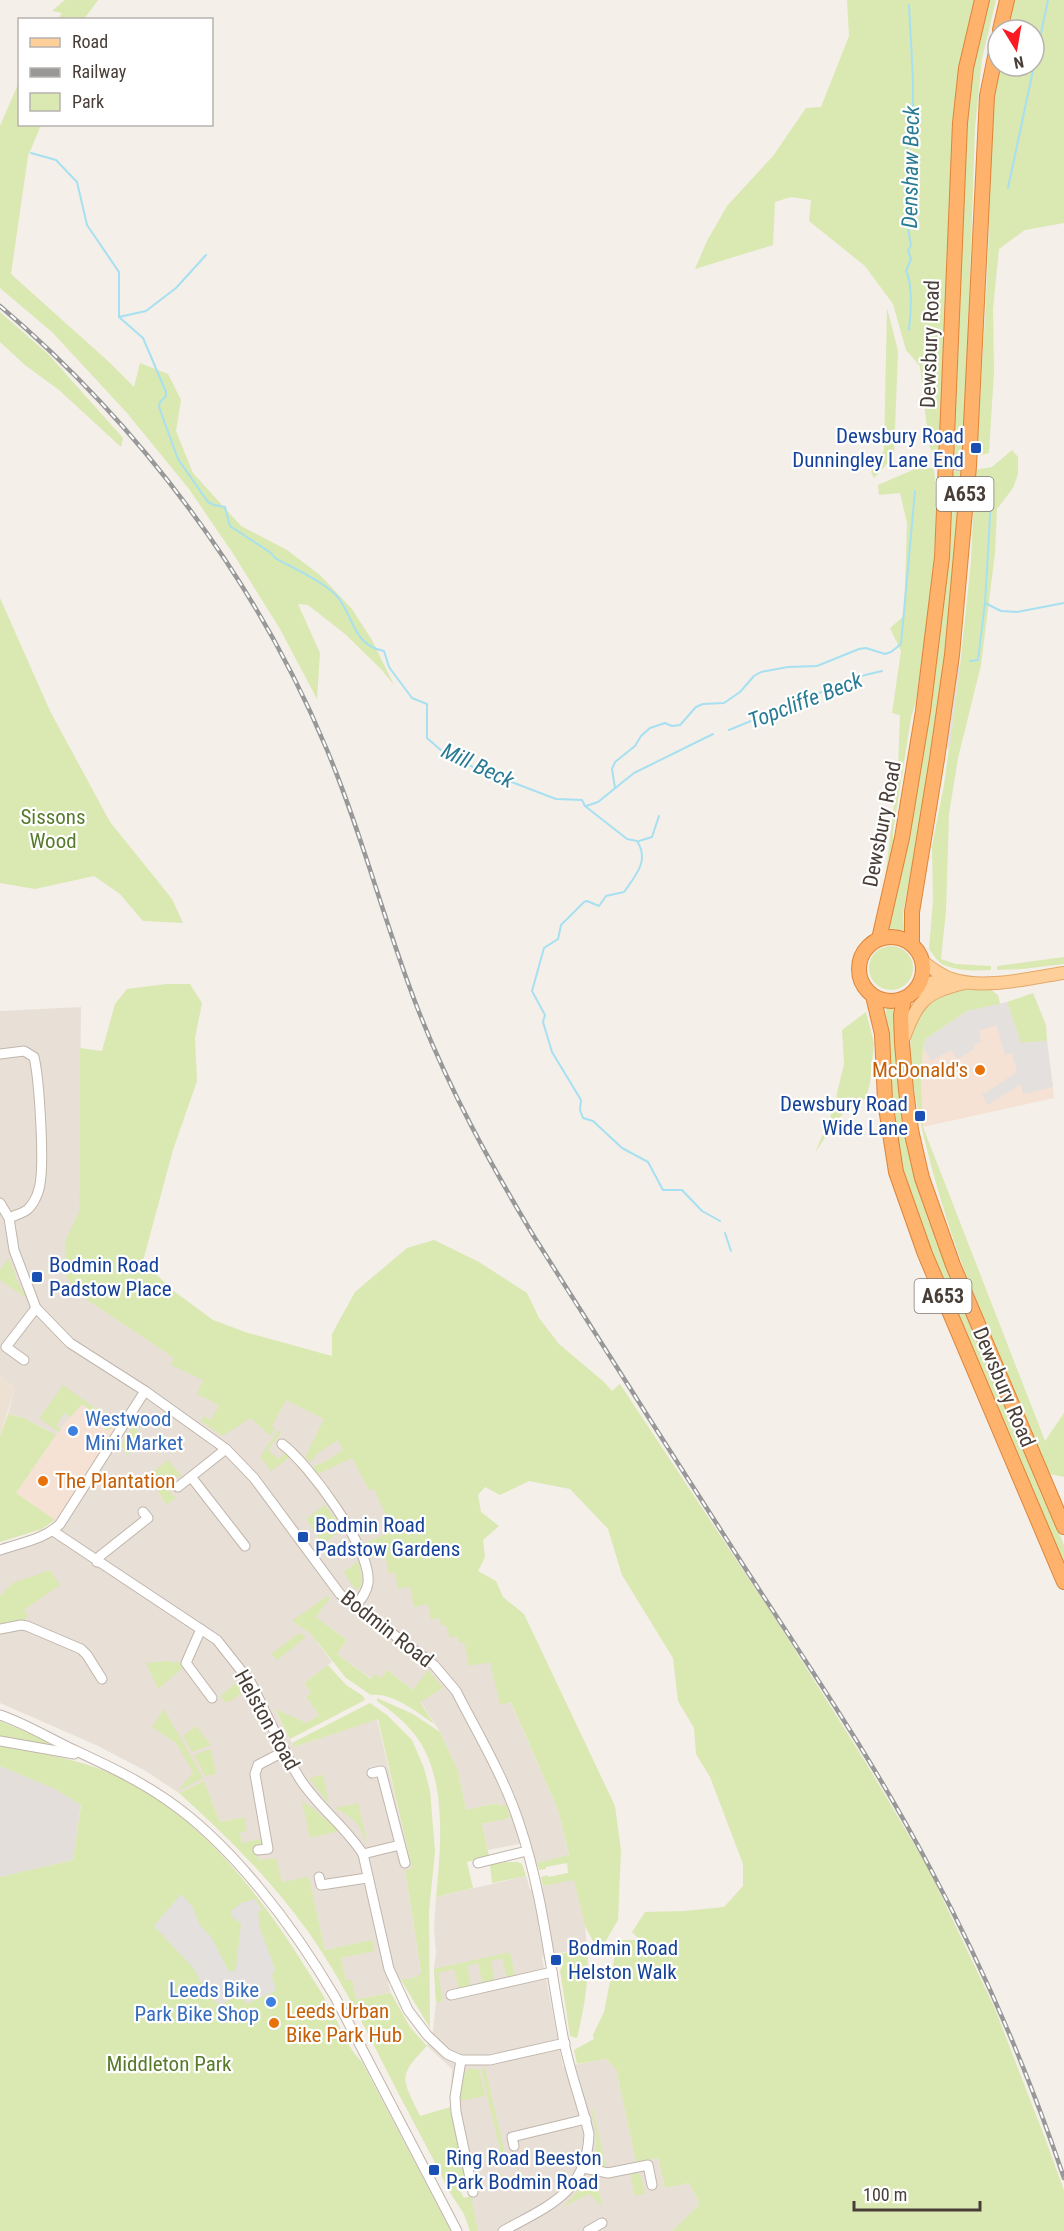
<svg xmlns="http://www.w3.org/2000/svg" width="1064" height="2231" font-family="'Roboto Condensed',sans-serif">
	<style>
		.residential { fill: #e8e0d7 }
		.commercial { fill: #f6e2d4 }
		.industrial { fill: #e4deda }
		.education { fill: #ede1d3 }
		.green { fill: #dae8b2 }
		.parking { fill: #e3e0dd }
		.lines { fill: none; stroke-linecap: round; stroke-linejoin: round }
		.stream { stroke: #a6e0f1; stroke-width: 2 }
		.minor-casing { stroke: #c0b5ab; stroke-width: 11 }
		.major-casing { stroke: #e4a867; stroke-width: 14 }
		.highway-casing { stroke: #de8439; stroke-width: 16 }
		.minor { stroke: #fff; stroke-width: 9 }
		.major { stroke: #fecf98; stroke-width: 12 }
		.highway { stroke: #feb26b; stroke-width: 14 }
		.rail-casing { stroke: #989898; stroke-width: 4.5 }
		.rail { stroke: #fff; stroke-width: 2; stroke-dasharray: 7; stroke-linecap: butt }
		.transit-dot { fill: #1a4fb4; stroke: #fff; stroke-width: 2 }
		.food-dot { fill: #e8710a; stroke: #fff; stroke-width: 2 }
		.shop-dot { fill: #3f7fe0; stroke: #fff; stroke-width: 2 }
		.labels { text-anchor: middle; stroke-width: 4.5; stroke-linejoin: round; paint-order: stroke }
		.shield { fill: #fff; stroke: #7f7873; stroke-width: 1.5 }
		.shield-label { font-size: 20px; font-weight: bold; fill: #483e37 }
		.street-label { font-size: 21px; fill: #483e37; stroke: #fff }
		.transit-label { font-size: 21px; fill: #164399; stroke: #fff; text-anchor: start }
		.park-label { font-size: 21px; fill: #577b2a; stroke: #fff }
		.food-label { font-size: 21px; fill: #c56008; stroke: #fff; text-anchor: start }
		.shop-label { font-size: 21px; fill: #366cbe; stroke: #fff; text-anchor: start }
		.water-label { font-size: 22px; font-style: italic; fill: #297b94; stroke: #fff }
	</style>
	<rect width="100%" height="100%" fill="#f4efe9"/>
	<g class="residential">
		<path d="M81 1007 78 1294 358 1403 494 1664 558 1810 569 1856 530 1865 524 1843 488 1850 482 1824 510 1818 506 1805 500 1806 497 1803 466 1810 458 1771 440 1732 420 1701 443 1688 413 1690 387 1670 381 1678 372 1679 337 1654 347 1640 316 1617 329 1598 293 1621 311 1634 332 1662 304 1683 311 1693 306 1697 319 1715 307 1723 275 1710 294 1747 377 1719 412 1869 405 1871 421 1972 417 1977 388 1983 391 1993 356 1999 352 1980H346L341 1958 374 1951 372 1941 325 1950 309 1878 282 1882 259 1861 256 1847 242 1844 240 1832 244 1817 220 1822 204 1781 179 1793 144 1770 96 1745 0 1703V1550L53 1531 120 1433 82 1404 56 1435 24 1418 8 1414 15 1388 0 1376V1011Z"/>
		<path d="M526 1876 530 1889 574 1879 585 1926 587 1947 542 1957 563 2067 606 2059 616 2069 636 2162 658 2158 665 2188 689 2183 699 2202 697 2207 672 2231H478L450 2107 452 2069 427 2046 433 2031 436 2002 434 1967 436 1953 434 1929 436 1897Z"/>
	</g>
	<g class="commercial">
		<path d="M1007 1002 1021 1043 1047 1041 1054 1098 923 1127 921 1081 923 1047Z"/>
		<path d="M82 1404 120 1432 60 1524 16 1493 56 1435Z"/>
	</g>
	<path class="industrial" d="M0 1766 53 1788 81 1804 73 1860 0 1877Z"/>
	<path class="education" d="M0 1376 15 1388 0 1436Z"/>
	<g class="green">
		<path d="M65 0H98L84 19H58L62 13 52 11Z"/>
		<path d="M847 0H976L961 65 943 446 939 456H935L929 446 920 366 906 350 893 304 865 266 809 221 811 200 791 197 775 202 773 245 695 269 707 241 727 206 773 156 806 108 821 107 849 36Z"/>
		<path d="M988 0H996L982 59 975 128 964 454 960 458H956L953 451 965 117 973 54Z"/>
		<path d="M1012 0H1064V223L1025 230 999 249 993 309 994 372 989 453 981 455 977 453C981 377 987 301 989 225 990 173 986 117 998 66H1034V30H1006Z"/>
		<path d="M19 82 20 124 41 125 28 156 11 274 109 362 134 387 140 363 168 374 181 400 176 431 193 473 241 526 287 550 320 575 352 609 372 640 394 685 381 669 345 634 308 605 298 604 320 653 317 699 280 629 234 555 189 489 127 413 53 333 0 288V126Z"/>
		<path d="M887 308 898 351 894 456 874 478 871 472 884 450Z"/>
		<path d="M0 312 49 355 123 438 121 447 59 390 25 365 0 342Z"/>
		<path d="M1012 450 1018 457V474L1013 488 997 509 995 553 981 665 958 758 949 814 946 911 941 959 956 964 991 966V970C976 971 956 971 942 964 937 961 933 954 929 949L933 900 932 846 944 785 960 666 971 561 975 470 992 467Z"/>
		<path d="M934 468C941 545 926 625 916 701L911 718 893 832C893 847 896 869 885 880L898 769 900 715 892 713 901 651 890 628 904 616 907 523 900 493 879 495 878 485 915 469Z"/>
		<path d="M957 470 961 471 962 482 955 569 940 711 903 914 904 931 887 928 892 915 911 815 952 473Z"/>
		<path d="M0 598 50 711 110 822 172 899 183 923 143 921 120 894 94 876 35 889 0 883Z"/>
		<circle cx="891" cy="968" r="22"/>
		<path d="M1064 957V964L1022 969 997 970V966Z"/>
		<path d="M167 984H190L202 1003 195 1038 197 1081 173 1150 143 1261 171 1289 213 1320 245 1332 332 1356V1334L355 1292 407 1248 434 1240 479 1262 527 1293 539 1318 559 1344 604 1382 612 1391 620 1384 778 1623 866 1763 927 1866 995 2009 1046 2141 1064 2190V2231H672L697 2207 699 2202 689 2183 665 2188 658 2158 636 2162 616 2069 606 2059 577 2064 574 2050 594 2039 593 2035 604 2012 618 1940H640L632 1932 645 1912 684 1911 724 1907 743 1886V1864L710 1777 696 1754 694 1728 678 1701 673 1658 622 1575 608 1529 570 1489 529 1481 500 1495 485 1487 478 1495 481 1512 499 1526 483 1540 485 1557 478 1571 496 1581 503 1597 524 1614 615 1806 621 1850 618 1920 605 1942 593 1941 585 1926 574 1880 543 1886 541 1877 548 1875V1877L568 1873 567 1863 546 1867V1869L539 1870 537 1863 569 1855 558 1810 511 1702 500 1705 490 1662 469 1666 464 1642 459 1643 457 1636 450 1638 446 1625 441 1626 439 1618 431 1620 428 1604 414 1607 410 1586 398 1589 395 1573 389 1574 383 1544 369 1545 365 1543 393 1531 374 1489 369 1490 352 1458 318 1474 313 1467 320 1463 321 1464 343 1450 337 1440 314 1456 315 1458 309 1462 305 1457 324 1419 286 1400 272 1426 275 1429 270 1436 251 1418 222 1436 201 1421 204 1416 211 1420 219 1405 197 1394 203 1380 171 1365 174 1358 78 1294 66 1276 65 1241 79 1212 80 1048 102 1051 115 1004 127 989Z"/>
		<path d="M990 989 998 995 1000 1004 967 1011 926 1039 923 1047 921 1081 923 1127 1045 1441 1064 1413V1477L1050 1474 1046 1468C1021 1405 993 1343 968 1279 950 1235 891 1054 917 1016 936 988 960 990 990 989Z"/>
		<path d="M1033 993 1046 1025 1047 1041 1021 1043 1007 1002Z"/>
		<path d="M886 1008H895L896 1058 902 1113 916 1178 938 1244 1064 1545V1574L921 1236 900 1161 892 1114Z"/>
		<path d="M866 1012 874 1043 870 1083 866 1098C841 1108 830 1131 815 1153L833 1110 844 1064 842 1030Z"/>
		<path d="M9 1258 18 1283 28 1299 0 1280V1270Z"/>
		<path d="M63 1385 117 1424 114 1428 106 1430 104 1428 107 1423 82 1404 71 1417 64 1413 56 1426 61 1429 59 1432 39 1418Z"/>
		<path d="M8 1414 24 1418 56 1435 16 1493 55 1520 42 1529 0 1542V1436Z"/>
		<path d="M133 1425 145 1441 127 1455 121 1445Z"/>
		<path d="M278 1430 281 1432 268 1450 278 1459 286 1452 290 1457 271 1471 260 1457Z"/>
		<path d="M168 1460 183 1478 174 1476 164 1483 173 1496 177 1497 166 1505 151 1478 148 1476Z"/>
		<path d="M325 1505 343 1529 323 1544 306 1519Z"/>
		<path d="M359 1561 362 1581 360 1588 356 1590 343 1572Z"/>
		<path d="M50 1570 60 1585 24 1610 28 1616 22 1622 0 1624V1596L13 1583Z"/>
		<path d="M327 1596 330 1598 316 1617 347 1640 337 1654 371 1679 375 1674 381 1678 387 1670 413 1690 428 1670 443 1688 420 1702 434 1724C417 1712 392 1692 371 1695L346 1678 311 1634 292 1621Z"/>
		<path d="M299 1633 306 1637 277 1660 271 1654Z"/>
		<path d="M183 1660 184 1667 158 1689 146 1663 168 1661 176 1663Z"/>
		<path d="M328 1665 346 1685 363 1696 365 1700 290 1739 275 1709 307 1723 319 1715 306 1697 311 1693 304 1683Z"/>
		<path d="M240 1680 246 1689 234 1699 226 1703 220 1696Z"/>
		<path d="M377 1698 413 1714 440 1732 458 1771 466 1810 497 1803 500 1806 506 1804 510 1818 482 1824 489 1856 467 1862 473 1888 436 1897C441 1848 447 1781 418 1739 408 1724 392 1711 377 1701Z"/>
		<path d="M370 1703 387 1715 412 1740 424 1768 430 1791 435 1851 429 1911 430 2028 401 1980 417 1977 421 1972 405 1870 412 1869 378 1719 294 1747 292 1743Z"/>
		<path d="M164 1709 203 1778 178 1791 193 1772 176 1743 152 1727Z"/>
		<path d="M0 1721 48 1741 49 1743 46 1745 0 1736Z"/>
		<path d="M196 1726 211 1745 192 1752 183 1736Z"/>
		<path d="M0 1746C37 1753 75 1758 110 1773 190 1806 254 1886 299 1957 309 1974 321 1990 330 2008 341 2027 346 2046 362 2062L451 2231H0V1877L73 1860 81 1805 53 1788 0 1766Z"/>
		<path d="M211 1749 216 1774 205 1776 194 1755Z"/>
		<path d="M323 1775 329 1804 309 1778Z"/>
		<path d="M204 1781 220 1822 244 1817 247 1831 240 1832 242 1843 266 1838 267 1843 256 1847 259 1860 276 1858 282 1882 309 1877 325 1950 372 1940 375 1951 341 1958 346 1980H352L356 1999 391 1993 410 2027 427 2046C397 2077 402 2078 420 2116L450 2107 467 2179 455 2182 464 2198 471 2196 478 2231H470L464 2214 449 2191C430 2151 408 2113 388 2073 363 2024 339 1975 307 1930 270 1879 226 1835 179 1793Z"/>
		<path d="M302 1801 314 1809 339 1831 310 1838Z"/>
		<path d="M358 1803 367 1842C363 1837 362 1833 360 1828 356 1820 343 1812 335 1808Z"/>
		<path d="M506 1862H518L522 1864 526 1876 492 1883 490 1865Z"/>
		<path d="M587 1947C590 1977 584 2009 577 2038L570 2036 560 1970 562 1967 560 1954Z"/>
		<path d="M510 1952 515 1975 507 1977 502 1958 491 1961 495 1982 483 1985 478 1963 467 1966 471 1987 459 1990 454 1969 438 1973 443 2001 436 2002 434 1969Z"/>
		<path d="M470 2068 479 2070 485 2096 459 2101C460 2089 459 2075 470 2068Z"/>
		<path d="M485 2068 505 2153 501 2154 481 2069Z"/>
		<path d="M591 2109H593L606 2166 600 2165 596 2161V2134Z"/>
		<path d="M638 2173 641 2176 645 2193 635 2196 630 2174Z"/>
		<path d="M589 2179 596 2180 603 2207 589 2194 563 2207Z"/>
	</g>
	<g class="parking">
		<path d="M952 655 960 666 950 746 937 759Z"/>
		<path d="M1007 1002 1021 1043 1047 1041 1053 1087 1023 1094 1021 1084 988 1105 982 1095 1017 1072 1012 1053 1005 1055 997 1026 979 1030 981 1041 973 1046 974 1049 958 1059 951 1050 931 1061 923 1047 926 1039 967 1011Z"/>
		<path d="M181 1894 192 1906 200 1925 212 1938 229 1972 236 1969 241 1924 231 1916V1911L241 1903 255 1899 262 1909 258 1912 260 1928 275 1969 272 1976 276 1991 246 2004 235 1981 231 1983 236 1995 220 2006 216 2002 204 1989 194 1969 154 1926Z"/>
	</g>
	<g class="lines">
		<g class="stream">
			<path d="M909 5 913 80V105L907 140V223L911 246 908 250 911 259 906 271C913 284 911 315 909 330"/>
			<path d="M31 153 56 160 77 182 87 225 119 272V317L143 338 166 392V396L160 402 159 407 178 459 208 502 214 505 225 507 230 526 271 553 275 558C293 568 320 580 335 594 354 613 351 645 384 651L389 667 412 698 427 704V738L444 753 475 768 556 799 582 800 585 806 627 839 637 841C650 861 635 876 624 892L606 896 599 906 587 901 584 902 561 925 558 939 544 948 532 991 545 1015 543 1022 552 1052 581 1100 580 1110 583 1118 593 1121 622 1148 648 1162 663 1190H682L702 1211 720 1221"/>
			<path d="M1008 188 1048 0"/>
			<path d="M119 317 146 311 176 288 206 255"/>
			<path d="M985 603 992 483"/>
			<path d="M970 661 978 660 985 603 1001 611 1017 612 1064 603"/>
			<path d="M729 730 861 676 882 671"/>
			<path d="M615 788 612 769 615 762 635 746 641 736 650 728 665 723 672 726 680 725 696 707 703 704 724 703 740 692 754 676 761 672 788 667 817 666 859 649 866 648 885 654 891 652 901 644 915 491"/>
			<path d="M586 806 598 802 634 773 713 734"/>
			<path d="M639 841 652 837 659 816"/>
			<path d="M725 1233 731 1251"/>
		</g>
		<defs>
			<g id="minor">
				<path d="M947 464 969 466"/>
				<path d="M0 1054 24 1051 34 1057C39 1078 46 1173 38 1192 37 1196 33 1204 29 1208 25 1213 15 1215 9 1218"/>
				<path d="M0 1203 9 1218 14 1250 36 1308 70 1343 145 1391 226 1449 254 1478 340 1594 434 1665 456 1691C478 1734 504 1777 519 1823 543 1893 550 1969 564 2042 570 2073 582 2103 589 2134 587 2193 548 2206 503 2231"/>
				<path d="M24 1360 6 1347 36 1308"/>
				<path d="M282 1444C308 1463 372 1549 368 1583 367 1592 361 1599 355 1607"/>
				<path d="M192 1478 245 1546"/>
				<path d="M178 1487 226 1449"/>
				<path d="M53 1531 217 1640 251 1683C267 1714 281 1749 300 1779 318 1807 345 1826 363 1854L389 1969 408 2010 427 2035 447 2054 461 2060H490L565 2043"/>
				<path d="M0 1550C20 1543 45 1539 60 1524L145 1391"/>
				<path d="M97 1562 100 1556 148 1518 143 1512"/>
				<path d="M0 1629 21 1625 27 1626 81 1649 87 1655 102 1679"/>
				<path d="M201 1629 186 1663 212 1698"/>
				<path d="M0 1715C24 1723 47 1737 70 1748 104 1764 137 1779 167 1800 233 1845 295 1929 335 1997L457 2231"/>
				<path d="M0 1741 74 1754"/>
				<path d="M372 1773 381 1771 405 1863"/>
				<path d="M258 1850 268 1849 255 1774 258 1765 285 1751"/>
				<path d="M363 1854 400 1845"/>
				<path d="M478 1863 527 1851"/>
				<path d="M319 1877 321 1885 367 1878"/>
				<path d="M451 1995 552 1972"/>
				<path d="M461 2060 455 2097 456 2112 473 2192"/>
				<path d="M514 2146 512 2137 586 2119"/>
				<path d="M584 2168 608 2173 648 2165 652 2185"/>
				<path d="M588 2231 602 2223"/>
			</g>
			<g id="major">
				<path d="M922 961C931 968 940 975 951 979 985 990 1029 978 1064 973"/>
				<path d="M911 994 930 983 951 979"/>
				<path d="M903 1040C918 1001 923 993 965 983"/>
			</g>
			<g id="highway">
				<path d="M1000 30 1007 0"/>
				<circle cx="891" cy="969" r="32"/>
				<path d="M879 939 902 838 923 711 942 557 960 123 966 68 982 0"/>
				<path d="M912 944V912L937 759 952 655 969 466 987 96 998 42"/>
				<path d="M873 996 882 1034 885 1101 896 1172 925 1254 1064 1582"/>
				<path d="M904 999 901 1015 902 1043 906 1090 911 1130 922 1178 953 1265 1064 1527"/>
			</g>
		</defs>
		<use href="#minor" class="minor-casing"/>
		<use href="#major" class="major-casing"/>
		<use href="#highway" class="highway-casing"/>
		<use href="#minor" class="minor"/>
		<use href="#major" class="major"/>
		<use href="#highway" class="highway"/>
		<defs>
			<path id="rail" d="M0 306C139 424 257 581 327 750 363 836 385 926 419 1012 450 1091 490 1163 533 1235 604 1348 675 1459 747 1571 810 1668 876 1765 930 1868 983 1967 1028 2071 1064 2178"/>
		</defs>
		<use href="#rail" class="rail-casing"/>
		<use href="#rail" class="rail"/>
	</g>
	<g class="transit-dot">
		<rect x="970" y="442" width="12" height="12" rx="3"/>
		<rect x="914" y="1110" width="12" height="12" rx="3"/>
		<rect x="31" y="1271" width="12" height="12" rx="3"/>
		<rect x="297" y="1531" width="12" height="12" rx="3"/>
		<rect x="550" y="1954" width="12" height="12" rx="3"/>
		<rect x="428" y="2164" width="12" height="12" rx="3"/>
	</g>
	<g class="food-dot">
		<circle cx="980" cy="1070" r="6"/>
		<circle cx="43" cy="1481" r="6"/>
		<circle cx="274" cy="2023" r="6"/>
	</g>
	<g class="shop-dot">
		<circle cx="73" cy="1431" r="6"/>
		<circle cx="271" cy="2002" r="6"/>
	</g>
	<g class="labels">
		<g class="shield">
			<rect x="936.5" y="477" width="57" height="34" rx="4.5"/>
			<rect x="914.5" y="1279" width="57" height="34" rx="4.5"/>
		</g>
		<g class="shield-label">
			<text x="965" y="501">A653</text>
			<text x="943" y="1303">A653</text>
		</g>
		<g class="street-label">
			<text transform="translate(930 344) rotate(-88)" y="7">Dewsbury Road</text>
			<text transform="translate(882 824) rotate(-79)" y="7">Dewsbury Road</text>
			<text transform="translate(1004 1387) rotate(67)" y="7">Dewsbury Road</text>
			<text transform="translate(387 1629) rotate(38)" y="7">Bodmin Road</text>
			<text transform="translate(267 1720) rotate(61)" y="7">Helston Road</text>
		</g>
		<g class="transit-label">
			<text x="964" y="443" text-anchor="end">Dewsbury Road<tspan x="964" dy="24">Dunningley Lane End</tspan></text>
			<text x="908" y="1111" text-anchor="end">Dewsbury Road<tspan x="908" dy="24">Wide Lane</tspan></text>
			<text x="49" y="1272">Bodmin Road<tspan x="49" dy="24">Padstow Place</tspan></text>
			<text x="315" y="1532">Bodmin Road<tspan x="315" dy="24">Padstow Gardens</tspan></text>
			<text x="568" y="1955">Bodmin Road<tspan x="568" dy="24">Helston Walk</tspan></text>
			<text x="446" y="2165">Ring Road Beeston<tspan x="446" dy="24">Park Bodmin Road</tspan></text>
		</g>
		<g class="park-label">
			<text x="53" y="824">Sissons<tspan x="53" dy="24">Wood</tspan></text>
			<text x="169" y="2071">Middleton Park</text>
		</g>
		<g class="food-label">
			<text x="968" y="1077" text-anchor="end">McDonald's</text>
			<text x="55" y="1488">The Plantation</text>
			<text x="286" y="2018">Leeds Urban<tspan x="286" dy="24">Bike Park Hub</tspan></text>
		</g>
		<g class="shop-label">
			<text x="85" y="1426">Westwood<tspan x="85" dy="24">Mini Market</tspan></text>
			<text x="259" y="1997" text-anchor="end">Leeds Bike<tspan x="259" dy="24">Park Bike Shop</tspan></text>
		</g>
		<g class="water-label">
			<text transform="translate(910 167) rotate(-89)" y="8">Denshaw Beck</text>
			<text transform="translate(805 700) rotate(-21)" y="8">Topcliffe Beck</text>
			<text transform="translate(478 765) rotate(25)" y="8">Mill Beck</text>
		</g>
	</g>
	<rect x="18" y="18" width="195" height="108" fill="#ffffff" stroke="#b6b2af" stroke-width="1.5"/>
	<rect x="30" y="38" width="30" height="9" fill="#fecf98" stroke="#b6b2af" stroke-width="1.5"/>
	<text x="72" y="48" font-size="18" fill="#483e37">Road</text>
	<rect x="30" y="68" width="30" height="9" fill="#989898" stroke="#b6b2af" stroke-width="1.5"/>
	<text x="72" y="78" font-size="18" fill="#483e37">Railway</text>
	<rect x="30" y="93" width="30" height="18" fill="#dae8b2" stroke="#b6b2af" stroke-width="1.5"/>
	<text x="72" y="108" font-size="18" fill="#483e37">Park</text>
	<g transform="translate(1016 48) rotate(169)"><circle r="28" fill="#ffffff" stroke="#b6b2af" stroke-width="1.5"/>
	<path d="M0-4.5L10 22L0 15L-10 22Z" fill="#fa1a21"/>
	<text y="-9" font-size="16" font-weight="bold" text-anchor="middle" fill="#483e37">N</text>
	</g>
	<path d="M854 2201v9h126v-9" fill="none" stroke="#483e37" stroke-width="3"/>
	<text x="863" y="2201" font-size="18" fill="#483e37" stroke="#ffffff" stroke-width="4.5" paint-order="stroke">100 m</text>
</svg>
